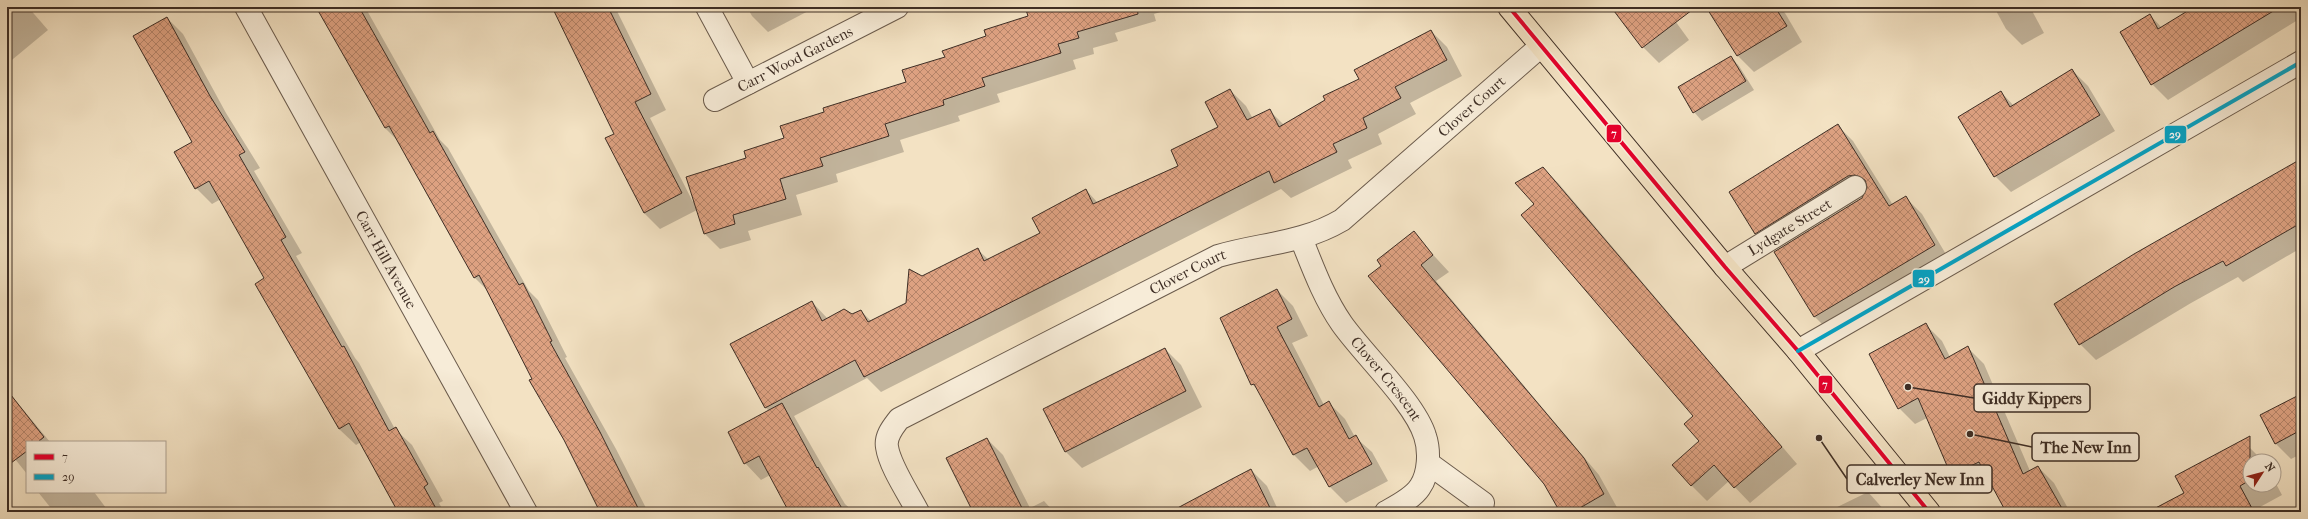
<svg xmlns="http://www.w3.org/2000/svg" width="2308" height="519" font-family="'IM FELL French Canon',serif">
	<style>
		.shadow { fill: #0003 }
		.building { fill: url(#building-cross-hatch); stroke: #3e2e25 }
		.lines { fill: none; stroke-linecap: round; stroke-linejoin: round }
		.street-casing { stroke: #6b5b4c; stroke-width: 24 }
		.primary-casing { stroke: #3e2e25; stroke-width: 24 }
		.street { stroke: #f7ecd8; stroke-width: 22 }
		.primary { stroke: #f3e2c3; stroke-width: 22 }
		.bus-1-casing { stroke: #f7ecd8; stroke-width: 7 }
		.bus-2-casing { stroke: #f7ecd8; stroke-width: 7 }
		.bus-1 { stroke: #e4002b; stroke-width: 4 }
		.bus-2 { stroke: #03a3c6; stroke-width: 4 }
		.labels { text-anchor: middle; stroke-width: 4; stroke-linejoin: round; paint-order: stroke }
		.street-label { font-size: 15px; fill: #3e2e25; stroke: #f7ecd8 }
		.leader { fill: none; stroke: #3e2e25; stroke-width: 1.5 }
		.callout-dot { fill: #3e2e25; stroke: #f7ecd8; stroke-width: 1.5 }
		.callout { fill: #f7ecd8; stroke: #3e2e25; stroke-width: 1.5 }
		.callout-label { font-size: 16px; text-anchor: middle; font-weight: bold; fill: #3e2e25 }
		.line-badge { stroke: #f7ecd8; stroke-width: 1.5 }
		.badge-label { font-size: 11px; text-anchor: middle; font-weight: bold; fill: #fff }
	</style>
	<defs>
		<pattern id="building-cross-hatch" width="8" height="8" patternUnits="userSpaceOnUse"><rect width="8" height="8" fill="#dda181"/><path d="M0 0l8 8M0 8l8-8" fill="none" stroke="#b58469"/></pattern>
	</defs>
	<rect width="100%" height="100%" fill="#f3e2c3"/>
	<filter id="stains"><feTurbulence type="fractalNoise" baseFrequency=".005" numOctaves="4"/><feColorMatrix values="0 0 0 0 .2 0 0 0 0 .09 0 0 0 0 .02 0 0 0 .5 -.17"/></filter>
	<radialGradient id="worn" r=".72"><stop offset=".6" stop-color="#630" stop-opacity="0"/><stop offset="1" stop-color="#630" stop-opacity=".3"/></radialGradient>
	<g class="shadow">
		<path d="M7 7H28L48 30 7 64Z"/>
		<path d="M317 7H365L440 140 448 148 529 291 538 300 567 357 565 358 616 449 648 512H602L487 290 474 277 398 141 385 128Z"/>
		<path d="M553 7H615L666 110 650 118 693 202 747 159 785 139 825 113 907 83 946 58 1029 17 1028 7H1176L1154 14 1156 21 1115 33 1118 41 1093 48 1094 54 1073 60 1076 69 997 94 1000 102 958 116 960 121 900 140 904 152 836 174 838 182 796 195 802 215 748 231 751 240 720 249 704 233 697 210 660 229 644 213 615 134Z"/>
		<path d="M747 7H816L768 32 752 16Z"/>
		<path d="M1612 7H1665L1689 40 1659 63 1643 47Z"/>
		<path d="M1752 7H1778L1785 13 1802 42 1754 72 1738 56 1719 26Z"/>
		<path d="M1994 7H2030L2044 33 2022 45 2006 29Z"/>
		<path d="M2196 7H2301V18L2168 100 2152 84 2150 15 2162 28Z"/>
		<path d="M167 18 183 34 226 113 260 168 254 171 302 253 296 256 355 358 359 363 395 429 412 445 443 501 439 503 444 512H399L361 442 356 445 339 429 266 279 221 199 212 204 196 188 176 153 193 143Z"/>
		<path d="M1431 31 1447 47 1462 76 1410 103 1416 114 1378 134 1382 144 1348 160 1352 168 1291 198 1281 189 881 392 867 378 794 416 830 479 845 504 854 512H790L770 475 761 480 745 463 729 432 769 411 765 407 812 302 828 319 851 315 861 311 871 321 907 303 922 277 977 249 989 260 1042 234 1086 190 1098 203 1180 166 1219 127 1230 90 1246 106 1253 119 1270 111 1284 125 1360 80Z"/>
		<path d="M1731 57 1739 66 1754 90 1702 121 1694 112Z"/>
		<path d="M2072 70 2088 86 2115 131 2011 192 1995 176 2001 92 2014 106Z"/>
		<path d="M1837 125 1853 141 1893 205 1906 198 1922 214 1950 261 1831 333 1815 317 1775 252 1862 198 1866 191 1772 249 1756 233Z"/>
		<path d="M2301 160V248L2243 282 2238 277 2191 303 2096 360 2080 344Z"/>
		<path d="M1543 168 1559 184 1797 464 1750 503 1729 481 1707 501 1691 485 1700 441 1695 416 1535 204Z"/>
		<path d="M1413 233 1449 272 1436 281 1599 475 1619 511 1561 512 1545 484 1383 266Z"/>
		<path d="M1277 290 1293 306 1308 336 1292 343 1324 405 1329 403 1345 419 1355 437 1372 452 1388 481 1346 503 1330 487 1319 466 1310 471 1294 455 1260 392 1252 384Z"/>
		<path d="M1926 325 1942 341 1950 357 1968 348 1984 364 2030 471 2038 467 2054 483 2070 512H2008L1990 480 1968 490 1951 474 1927 418 1915 424 1899 408Z"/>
		<path d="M1165 349 1181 365 1202 407 1082 468 1066 452 1044 409Z"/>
		<path d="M7 390 50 442H27V474L7 449Z"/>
		<path d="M2301 395V454L2291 459 2275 443Z"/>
		<path d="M987 439 1003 455 1030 508 1044 501 1054 512H974Z"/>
		<path d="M2243 441 2263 461H2250V485H2274V480L2282 495 2260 507 2263 512H2184L2185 493Z"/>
		<path d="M1251 470 1267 486 1279 512H1175Z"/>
		<path d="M38 492H94L109 512H54Z"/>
		<path d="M1868 492 1886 512H1827Z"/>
	</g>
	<g class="building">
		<path d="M316 7H359L430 133 433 131 519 285 523 283 552 341 550 342 600 432 640 512H600L564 440 529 380 532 379 479 275 474 278 389 126 385 128Z"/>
		<path d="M552 7H608L651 94 635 102 682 193 644 213 605 138 614 134Z"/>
		<path d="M1025 7H1137L1138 14 1077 32 1079 38 1058 44 1061 53 982 78 985 86 943 100 944 105 885 124 889 136 820 158 823 166 780 179 786 199 733 215 735 224 704 234 686 177 746 158 744 151 784 138 780 126 824 112 823 108 906 82 902 70 945 57 942 51 986 36 984 30 1028 16Z"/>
		<path d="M1611 7H1696L1642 48Z"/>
		<path d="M1706 7H1775L1787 26 1737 56Z"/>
		<path d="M2194 7H2280L2151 85 2120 32 2150 14 2158 29Z"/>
		<path d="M167 17 210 96 245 152 239 155 286 237 281 240 342 347 344 346 389 431 396 427 428 484 424 487 438 512H398L349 423 339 429 255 284 264 278 209 181 195 189 174 152 192 142 133 36Z"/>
		<path d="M1431 30 1447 60 1395 87 1401 98 1363 118 1367 128 1333 144 1337 152 1274 183 1269 171 864 377 855 360 765 408 730 344 812 301 822 321 844 309 852 314 861 310 868 322 906 303 909 269 922 276 978 248 984 261 1040 233 1032 218 1086 189 1093 204 1178 166 1171 150 1218 127 1205 102 1230 89 1247 120 1270 109 1279 127 1325 100 1323 96 1359 79 1354 70Z"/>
		<path d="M1731 56 1746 81 1693 113 1678 87Z"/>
		<path d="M2072 69 2100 115 1994 177 1958 117 2001 91 2010 107Z"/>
		<path d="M1838 124 1889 206 1906 196 1935 245 1814 317 1774 252 1862 198 1867 187 1865 180 1855 175 1848 176 1755 234 1729 192Z"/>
		<path d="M2301 159V223L2226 266 2223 261 2174 287 2079 345 2054 304 2134 254Z"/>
		<path d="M1543 167 1782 447 1734 488 1714 465 1691 486 1672 465 1699 441 1684 424 1693 416 1521 215 1534 204 1515 183Z"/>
		<path d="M1414 231 1433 255 1421 265 1584 458 1604 494 1573 512H1560L1544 484 1368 276 1381 266 1377 260Z"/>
		<path d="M1277 289 1292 319 1277 327 1319 407 1329 401 1349 439 1356 435 1372 464 1329 487 1307 448 1293 455 1254 384 1251 385 1220 318Z"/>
		<path d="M1926 323 1945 359 1968 346 2023 474 2038 466 2064 512H2006L1979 462 1951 475 1918 398 1898 409 1869 354Z"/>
		<path d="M1165 348 1186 391 1065 452 1043 409Z"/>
		<path d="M7 390 44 437 38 442H27V451L7 466Z"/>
		<path d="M2301 394V430L2275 444 2260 415Z"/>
		<path d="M782 403 817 468 818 467 844 512H789L759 456 744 464 728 432Z"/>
		<path d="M2250 436V480L2240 486 2254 512H2148L2184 493 2175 476Z"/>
		<path d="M987 438 1024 512H973L946 458Z"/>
		<path d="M1251 469 1272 512H1170L1230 480Z"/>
	</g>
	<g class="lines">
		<defs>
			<g id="street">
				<path id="s1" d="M246 7 526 512"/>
				<path d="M707 7 748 83"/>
				<path id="s2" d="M715 100 897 7"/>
				<path id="s3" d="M1301 238C1313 268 1324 298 1342 324 1364 355 1415 403 1425 436 1430 451 1429 474 1420 487 1413 498 1397 506 1386 512"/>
				<path id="s4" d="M1725 267 1855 187"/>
				<path d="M1798 351 2301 62"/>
				<path d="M1428 463 1483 503"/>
				<path id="s5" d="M918 512C909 494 890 467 887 447 885 436 893 427 899 419L1218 256C1262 243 1301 244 1342 220L1541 46"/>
			</g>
			<path id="primary" d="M1509 7 1725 267 1798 351 1929 512"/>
		</defs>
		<use href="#street" class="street-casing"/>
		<use href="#primary" class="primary-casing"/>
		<use href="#street" class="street"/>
		<use href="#primary" class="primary"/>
		<defs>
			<path id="bus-1" d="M1509 7 1725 267 1798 351 1929 512"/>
			<path id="bus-2" d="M1798 351 2301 62"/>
		</defs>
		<use href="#bus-1" class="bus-1-casing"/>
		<use href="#bus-2" class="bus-2-casing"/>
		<use href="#bus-1" class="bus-1"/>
		<use href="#bus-2" class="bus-2"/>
	</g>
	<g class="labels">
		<g class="street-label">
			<text dy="5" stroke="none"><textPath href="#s2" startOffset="90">Carr Wood Gardens</textPath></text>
			<text dy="5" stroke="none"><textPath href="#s5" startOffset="764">Clover Court</textPath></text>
			<text dy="5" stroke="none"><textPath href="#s4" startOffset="76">Lydgate Street</textPath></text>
			<text dy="5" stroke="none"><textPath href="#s1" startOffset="289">Carr Hill Avenue</textPath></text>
			<text dy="5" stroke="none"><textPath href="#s5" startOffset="428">Clover Court</textPath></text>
			<text dy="5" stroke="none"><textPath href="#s3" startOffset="166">Clover Crescent</textPath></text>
		</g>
	</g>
	<path class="leader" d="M1908 387L1974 398M1970 434L2032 447M1819 438L1847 479"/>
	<g class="callout-dot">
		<circle cx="1908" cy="387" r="4"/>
		<circle cx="1970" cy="434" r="4"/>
		<circle cx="1819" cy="438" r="4"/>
	</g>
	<g class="callout">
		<rect x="1974" y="384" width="116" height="28" rx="4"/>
		<rect x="2032" y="433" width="107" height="28" rx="4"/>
		<rect x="1847" y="465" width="145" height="28" rx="4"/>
	</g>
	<g class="callout-label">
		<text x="2032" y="404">Giddy Kippers</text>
		<text x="2086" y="453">The New Inn</text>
		<text x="1920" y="485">Calverley New Inn</text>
	</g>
	<g class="line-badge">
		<rect x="1606" y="124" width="16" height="19" rx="4" fill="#e4002b"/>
		<rect x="2164" y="125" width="23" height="19" rx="4" fill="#03a3c6"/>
		<rect x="1912" y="269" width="23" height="19" rx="4" fill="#03a3c6"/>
		<rect x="1818" y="375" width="15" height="19" rx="4" fill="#e4002b"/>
	</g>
	<g class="badge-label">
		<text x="1614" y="137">7</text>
		<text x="2175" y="138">29</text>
		<text x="1924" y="283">29</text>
		<text x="1825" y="388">7</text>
	</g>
	<rect width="2308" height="519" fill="none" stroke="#f3e2c3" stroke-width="24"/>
	<rect x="8" y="8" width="2292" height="503" fill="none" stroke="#3e2e25" stroke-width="2"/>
	<rect x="12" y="12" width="2284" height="495" fill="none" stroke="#3e2e25"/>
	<rect x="26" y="441" width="140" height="52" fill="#f7ecd8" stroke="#ada090"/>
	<rect x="34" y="454" width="20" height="6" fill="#e4002b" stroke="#ada090"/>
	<text x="62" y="461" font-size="12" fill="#3e2e25">7</text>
	<rect x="34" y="474" width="20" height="6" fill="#03a3c6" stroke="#ada090"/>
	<text x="62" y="481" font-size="12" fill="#3e2e25">29</text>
	<g transform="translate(2262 473) rotate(54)"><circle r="19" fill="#f7ecd8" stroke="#ada090"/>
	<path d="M0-3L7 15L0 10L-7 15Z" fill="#8f2418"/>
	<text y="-6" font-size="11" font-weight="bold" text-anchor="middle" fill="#3e2e25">N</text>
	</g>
	<rect width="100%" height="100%" filter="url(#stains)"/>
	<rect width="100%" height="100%" fill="url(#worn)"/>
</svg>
